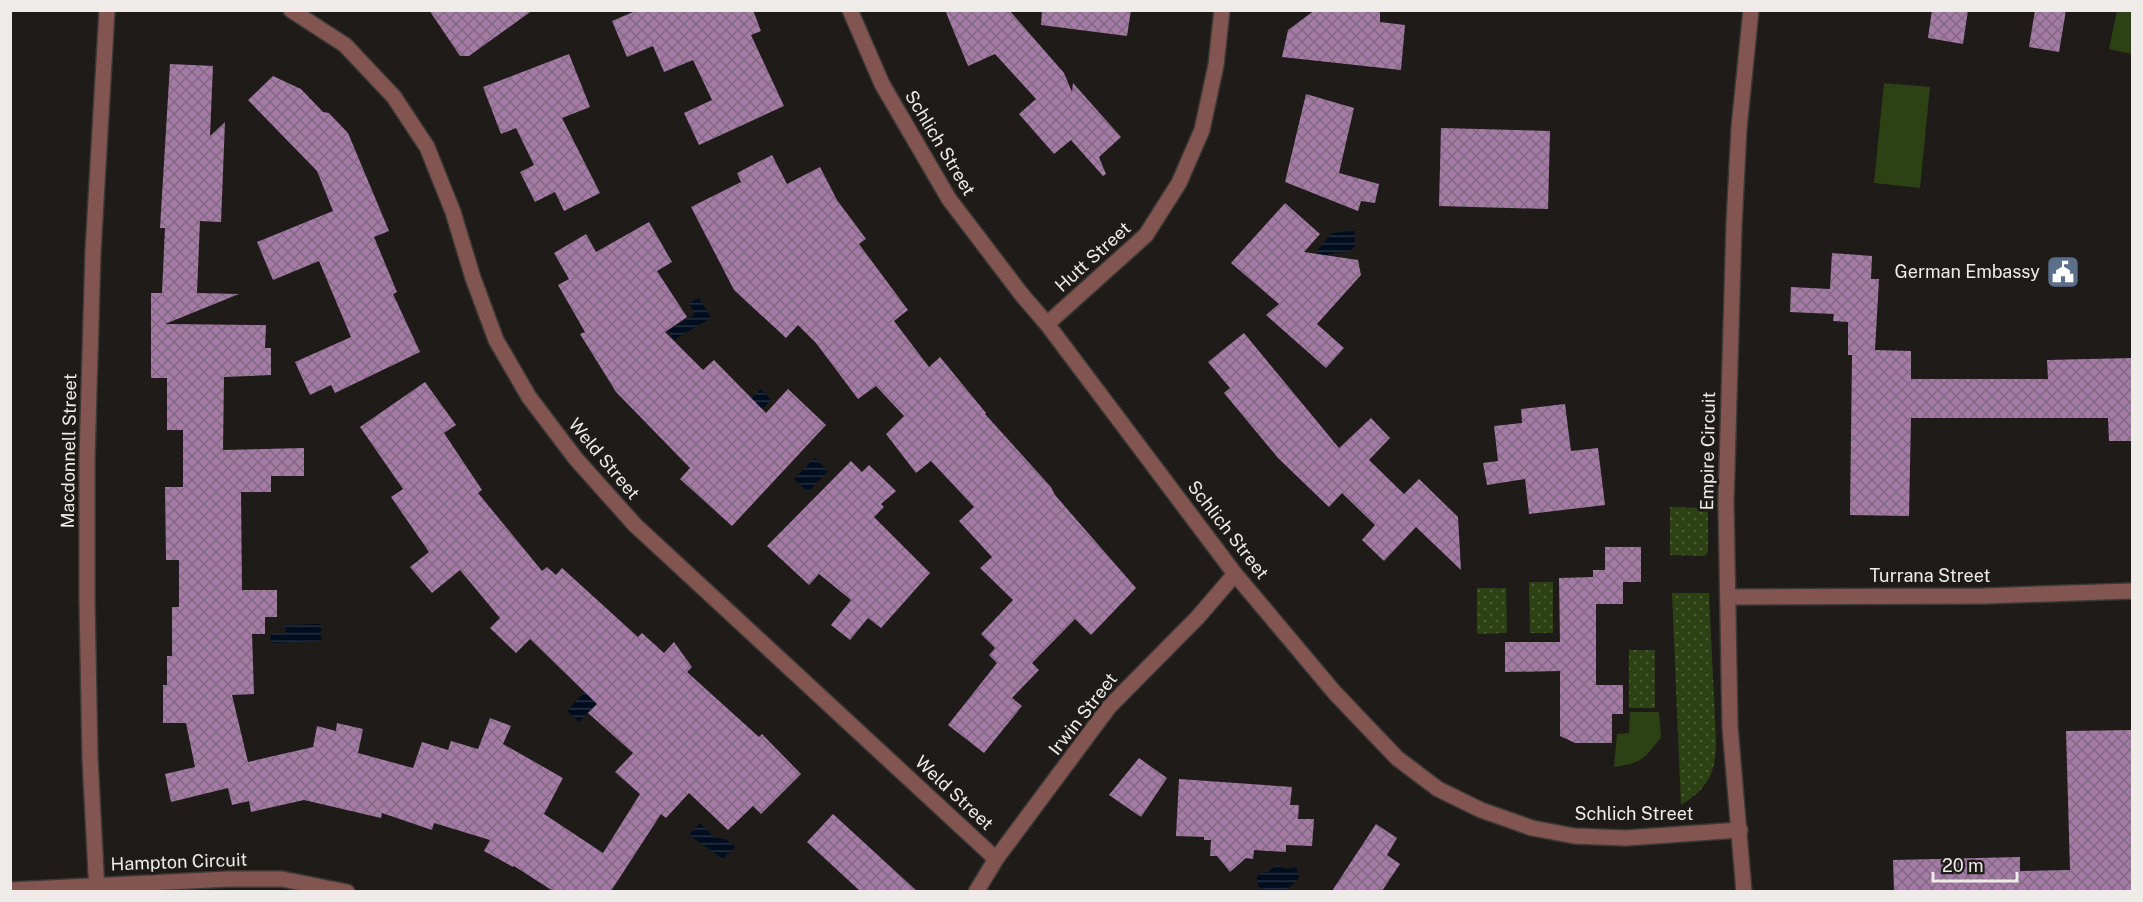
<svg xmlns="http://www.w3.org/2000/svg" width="2143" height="902" font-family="'Public Sans',sans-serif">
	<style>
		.grass { fill: url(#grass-dots) }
		.garden { fill: #2c4214 }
		.water { fill: url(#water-rules) }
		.building { fill: url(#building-cross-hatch) }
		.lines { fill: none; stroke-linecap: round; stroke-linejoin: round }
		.minor-casing { stroke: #3c3836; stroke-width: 18 }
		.minor { stroke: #825550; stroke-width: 15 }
		.labels { text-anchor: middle; stroke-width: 6; stroke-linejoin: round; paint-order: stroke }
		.street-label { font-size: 18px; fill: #eeebe9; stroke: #1f1b19 }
		.poi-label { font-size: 18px; fill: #eeebe9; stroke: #1f1b19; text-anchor: end }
	</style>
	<defs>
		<pattern id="grass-dots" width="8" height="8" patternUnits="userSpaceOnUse" patternTransform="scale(1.5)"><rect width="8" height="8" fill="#2c4214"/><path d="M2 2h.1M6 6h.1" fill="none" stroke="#4b5d36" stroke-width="1.8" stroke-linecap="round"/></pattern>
		<pattern id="water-rules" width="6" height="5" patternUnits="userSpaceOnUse" patternTransform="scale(1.5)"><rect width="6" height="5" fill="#000d1e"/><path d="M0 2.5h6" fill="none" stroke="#26303f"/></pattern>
		<pattern id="building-cross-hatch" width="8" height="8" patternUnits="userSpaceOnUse" patternTransform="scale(1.5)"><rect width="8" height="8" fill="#a37ba5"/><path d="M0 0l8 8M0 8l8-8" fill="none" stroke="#836884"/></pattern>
	</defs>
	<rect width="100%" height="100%" fill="#1f1b19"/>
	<g class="grass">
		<path d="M1670 507 1704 508 1708 513V551L1705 556 1670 555Z"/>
		<path d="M1529 582H1553V633H1530Z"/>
		<path d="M1477 588H1506L1507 633 1477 634Z"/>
		<path d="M1672 593H1709L1716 742C1716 773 1707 789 1681 805Z"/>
		<rect x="1629" y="650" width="26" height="58"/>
	</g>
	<g class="garden">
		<path d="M2117 11H2132V54L2109 49Z"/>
		<path d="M1884 83 1930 87 1920 188 1874 183Z"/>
		<path d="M1630 712H1659L1661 737C1644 760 1641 763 1614 767L1617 734 1629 733Z"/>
	</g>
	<g class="water">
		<path d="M1354 231 1355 246 1351 251 1329 254 1324 260 1318 255V249L1332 233Z"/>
		<path d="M699 298 711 318 674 340 668 331 695 314 689 303Z"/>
		<path d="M761 389 771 400 747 424 736 414Z"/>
		<path d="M815 458 828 471 808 492 794 479Z"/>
		<path d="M321 624V641L271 643 270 634 286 633 285 625Z"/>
		<path d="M595 681 607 692 579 722 567 711Z"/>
		<path d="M700 823 715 838 726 839 735 847 723 859 689 835Z"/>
		<path d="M1276 865 1286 869 1294 867 1297 869 1299 878 1286 891H1266L1258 886 1257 877 1260 873 1268 872Z"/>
	</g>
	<g class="building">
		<path d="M429 10H533L469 56H460Z"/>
		<path d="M638 10H753L761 31 751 35 784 106 699 145 684 113 712 100 693 60 664 72 653 46 627 57 612 21Z"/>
		<path d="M945 10H1009L1064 73 1072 92 1073 83 1121 137 1099 157 1106 174 1103 176 1071 140 1054 154 1019 114 1036 99 995 54 968 66Z"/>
		<path d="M1042 10H1131L1127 36 1041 25Z"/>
		<path d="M1315 10H1380V22L1405 25 1401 70 1282 57 1288 30Z"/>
		<path d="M1932 10H1968L1963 44 1928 38Z"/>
		<path d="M2035 10H2066L2059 52 2029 47Z"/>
		<path d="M569 54 590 107 562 118 600 193 564 211 555 192 535 202 520 172 534 165 516 128 501 134 483 87Z"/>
		<path d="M170 64 213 66 210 136 225 122 221 222 200 221 197 293 239 294 165 324 266 325 265 348H271V375L224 377 223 450 304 448V476H271V492H241L242 590H277V617H265V634H252L254 694 232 695 248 762 313 747 317 726 336 731 337 723 363 729 358 753 413 768 422 742 448 750 451 741 478 749 490 718 511 726 503 744 563 778 544 814 603 853 640 794 615 772 633 753 588 713 597 704 530 639 516 653 490 628 500 618 460 570 432 593 410 567 429 552 391 497 403 489 360 427 425 382 456 425 444 433 482 490 478 493 542 571 547 567 556 575 562 568 638 637 642 633 664 653 674 642 692 667 687 672 759 737 762 734 801 774 761 814 753 806 728 830 689 793 666 818 661 814 611 891H553L514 866 513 867 484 851 490 840 434 823 432 830 382 813 381 818 304 800 251 812 249 801 232 805 228 788 171 802 165 774 195 767 186 723H163V685H167V656H172V607H179V560H166L165 487H183V430H167V378H151V293H162L165 228H160Z"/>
		<path d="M273 76 301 89 323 112 329 113 348 133 389 231 374 237 397 292 393 294 420 352 335 393 331 385 310 395 295 362 351 337 319 261 273 280 257 242 333 211 317 171 248 100Z"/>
		<path d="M1306 94 1354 108 1339 173 1379 184 1375 203 1361 201 1358 211 1285 182Z"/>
		<path d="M1441 128 1550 131 1548 209 1439 206Z"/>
		<path d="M772 155 787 184 820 167 837 200 866 239 859 244 908 310 894 321 929 367 940 357 986 413 985 414 1051 487 1055 495 1136 588 1091 635 1075 619 1032 663 1039 670 1012 698 1022 706 984 753 948 725 997 663 989 655 995 648 981 634 1013 600 980 568 992 557 959 521 974 507 931 461 916 473 886 434 904 416 876 386 858 399 816 343 798 325 786 338 734 290 691 207 741 182 737 173Z"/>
		<path d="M1285 203 1320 234 1304 252 1358 260 1361 275 1317 324 1344 348 1326 368 1266 315 1279 304 1231 263Z"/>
		<path d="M649 222 672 262 657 271 687 317 665 332 703 370 714 360 766 413 788 389 826 425 732 526 680 479 690 468 616 392 580 334 585 332 558 285 569 279 554 253 586 234 596 252Z"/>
		<path d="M1832 253 1872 256 1871 279H1879L1875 350 1911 351V379H2048L2047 360 2133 358V441H2109L2108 418H1911L1909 516 1850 515 1852 355H1848V322L1833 321 1834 314 1790 312 1791 287 1830 289Z"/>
		<path d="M1244 333 1339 448 1371 418 1390 438 1369 460 1404 494 1419 479 1458 517 1461 570 1416 527 1384 561 1362 540 1375 525 1342 493 1329 507 1278 458 1224 393 1230 388 1208 362Z"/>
		<path d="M1565 404 1571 451 1598 448 1605 505 1529 514 1525 479 1487 485 1483 463 1498 461 1494 426 1522 423 1521 409Z"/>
		<path d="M851 461 862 472 869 465 896 491 881 504 884 507 874 517 930 573 881 628 868 618 850 640 831 625 851 600 819 574 809 585 767 546Z"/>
		<path d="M1605 547H1641V582H1623V604H1596V685H1623V714H1612V743H1575L1560 736V671L1505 672V642H1560L1559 578 1593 577V570H1605Z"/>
		<path d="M2133 730V891H1894L1893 860 2020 857V871L2070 870 2066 731Z"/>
		<path d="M1139 758 1167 778 1141 817 1109 795Z"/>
		<path d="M1179 779 1292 787 1290 805H1299L1298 819H1314L1312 846 1286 845V852L1254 850 1253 859 1246 858 1230 872 1217 856H1210L1211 840H1204V837L1176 836Z"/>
		<path d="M833 814 917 891H860L807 842Z"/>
		<path d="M1376 824 1397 838 1387 855 1400 864 1382 891H1332Z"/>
	</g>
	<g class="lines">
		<defs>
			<g id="minor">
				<path d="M291 10 345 45 394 97 427 147 453 212 473 278 496 340 529 397 576 459 635 525 996 859"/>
				<path d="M850 10 882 84 949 199 1022 295 1047 324 1235 574 1335 693 1397 758 1438 789 1481 810 1532 828 1574 836 1626 838 1740 830"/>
				<path d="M1047 324 1146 235 1179 183 1202 130 1216 65 1222 10"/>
				<path d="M1728 597 1984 596 2132 591"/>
				<path d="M10 890 229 879H282L347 892"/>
				<path d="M97 892 90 758 87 600V459L93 252 107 10"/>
				<path d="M976 892 996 859 1109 707 1198 617 1235 574"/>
				<path d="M1744 892 1730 727 1726 502 1734 225 1739 128 1751 10"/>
			</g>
		</defs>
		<use href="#minor" class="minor-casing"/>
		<use href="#minor" class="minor"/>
	</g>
	<defs>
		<symbol id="civic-square" viewBox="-11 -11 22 22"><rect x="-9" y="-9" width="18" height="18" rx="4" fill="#5c6f8a" stroke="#1f1b19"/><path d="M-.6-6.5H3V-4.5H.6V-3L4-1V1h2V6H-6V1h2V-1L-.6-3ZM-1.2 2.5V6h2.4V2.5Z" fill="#fff"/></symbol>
	</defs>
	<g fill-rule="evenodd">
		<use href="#civic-square" x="2044" y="253" width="38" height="38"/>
	</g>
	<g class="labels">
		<g class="street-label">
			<text transform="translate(940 143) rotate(59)" y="6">Schlich Street</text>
			<text transform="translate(1093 257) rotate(-42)" y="6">Hutt Street</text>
			<text transform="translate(69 451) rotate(-89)" y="6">Macdonnell Street</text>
			<text transform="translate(1708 451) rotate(-89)" y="6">Empire Circuit</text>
			<text transform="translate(604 459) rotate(50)" y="6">Weld Street</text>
			<text transform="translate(1228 530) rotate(52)" y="6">Schlich Street</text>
			<text x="1930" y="582">Turrana Street</text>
			<text transform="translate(1083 714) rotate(-52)" y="6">Irwin Street</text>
			<text transform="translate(954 793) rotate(43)" y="6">Weld Street</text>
			<text x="1634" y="820">Schlich Street</text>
			<text transform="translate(179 862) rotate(-2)" y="6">Hampton Circuit</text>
		</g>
		<g class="poi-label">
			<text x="2040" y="278">German Embassy</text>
		</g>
	</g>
	<rect width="2143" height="902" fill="none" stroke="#eeebe9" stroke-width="24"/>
	<path d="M1933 872v9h84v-9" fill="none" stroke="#eeebe9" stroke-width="3"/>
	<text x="1942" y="872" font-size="18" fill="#eeebe9" stroke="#1f1b19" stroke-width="4.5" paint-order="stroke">20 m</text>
</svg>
